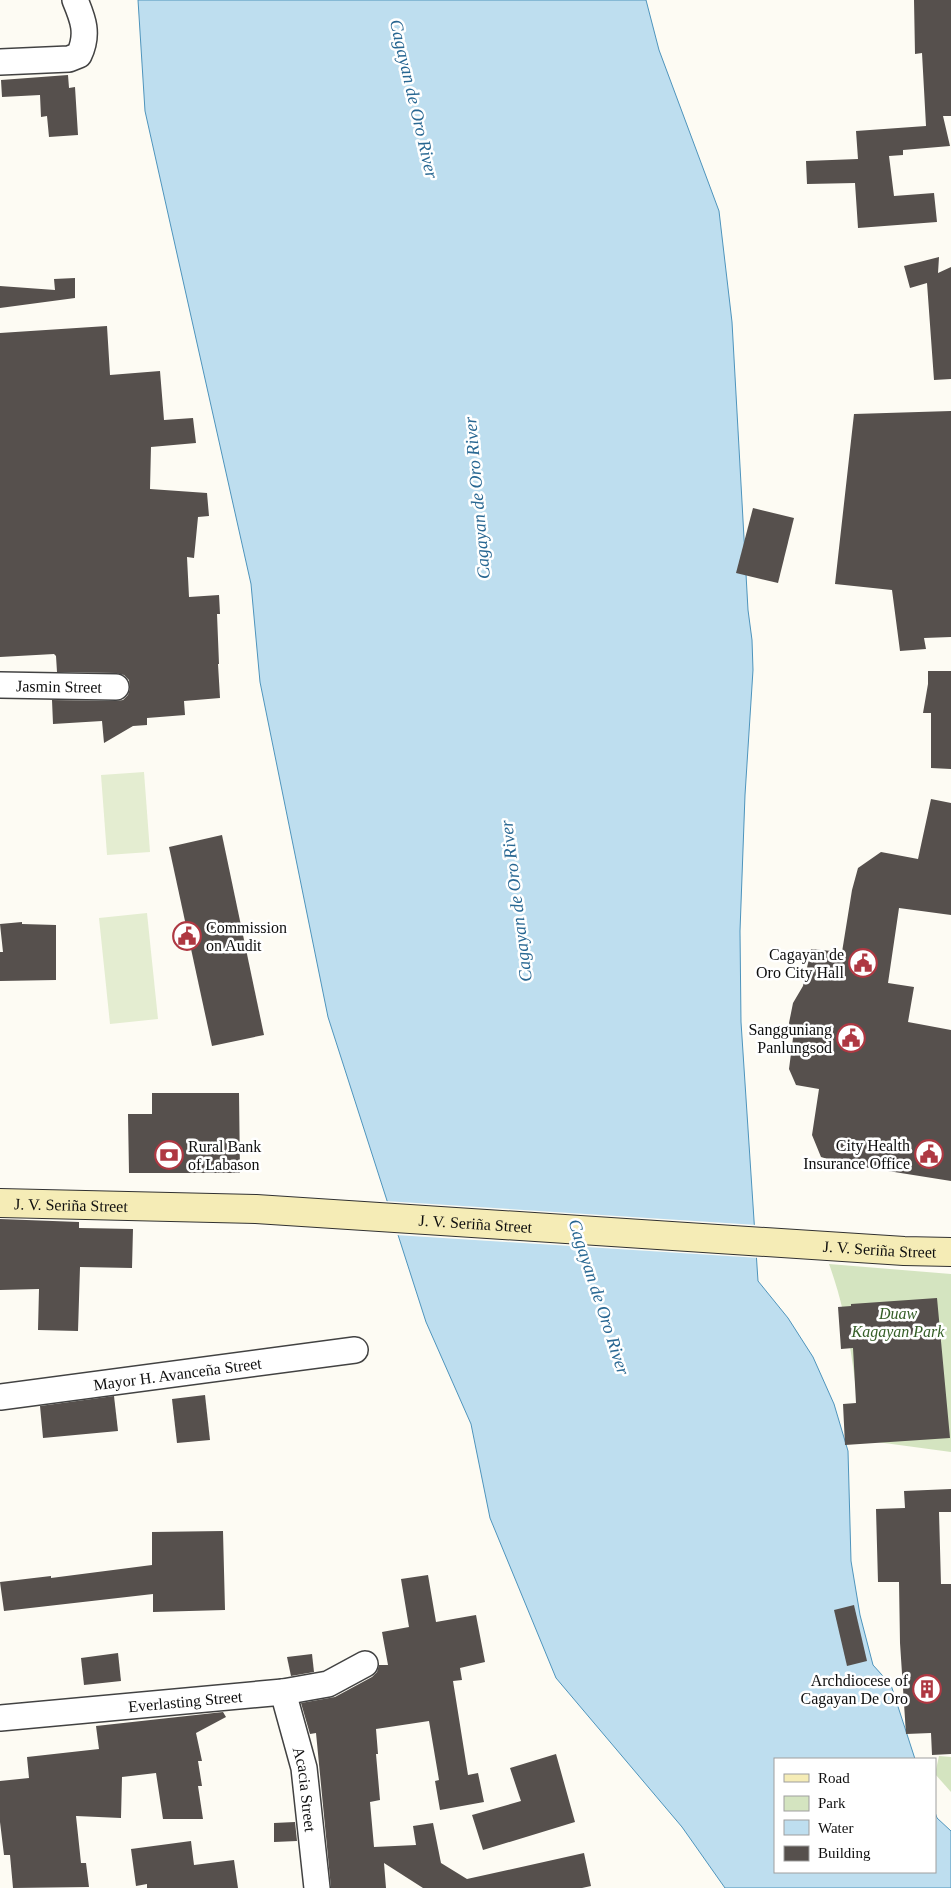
<svg xmlns="http://www.w3.org/2000/svg" width="951" height="1888" font-family="Georgia,serif">
	<style>
		.green { fill: #d4e4c0 }
		.pitch { fill: #e4edd1 }
		.water { fill: #bedeef; stroke: #4e94bc }
		.pier { fill: #fdfbf3 }
		.building { fill: #56504d }
		.lines { fill: none; stroke-linecap: round; stroke-linejoin: round }
		.minor-casing { stroke: #424242; stroke-width: 28 }
		.secondary-casing { stroke: #313131; stroke-width: 30 }
		.minor { stroke: #fff; stroke-width: 25 }
		.secondary { stroke: #f5ecb6; stroke-width: 28 }
		.labels { text-anchor: middle; stroke-width: 5; stroke-linejoin: round; paint-order: stroke }
		.street-label { font-size: 16px; fill: #0f0f0f; stroke: #fff }
		.poi-label { font-size: 16px; fill: #0f0f0f; stroke: #fff; text-anchor: end }
		.park-label { font-size: 16px; font-style: italic; fill: #355f27; stroke: #fff }
		.water-label { font-size: 18px; font-style: italic; fill: #286792; stroke: #fff }
	</style>
	<rect width="100%" height="100%" fill="#fdfbf3"/>
	<g class="green">
		<path d="M829 1264 951 1274V1452L862 1440C855 1381 850 1321 829 1264Z"/>
		<path d="M939 1756 951 1757V1792L935 1774Z"/>
	</g>
	<g class="pitch">
		<path d="M144 772 150 852 107 855 101 775Z"/>
		<path d="M147 913 158 1019 110 1024 99 918Z"/>
	</g>
	<path class="water" d="M138 0H646L659 50 719 211 732 322 748 610 752 640 753 670 745 795 740 931 741 1022 758 1281 788 1318 813 1357 834 1404 848 1451 851 1561 860 1615 873 1665 891 1685 915 1759H775V1872H935V1812L937 1818 951 1831V1888H725L682 1827 556 1678 490 1518 471 1424 426 1322 328 1017 260 682 251 584 145 111Z"/>
	<path class="pier" d="M385 1201 757 1225 759 1258 396 1235Z"/>
	<g class="building">
		<path d="M914 0H951V116H943L950 146 903 150V155L889 156 894 196 934 193 937 222 858 228 855 183 807 184 806 161 858 159 856 131 926 126 922 53 915 54Z"/>
		<path d="M68 75 69 88 75 87 78 135 49 137 47 116 41 117 40 95 2 97 1 80Z"/>
		<path d="M939 257 938 273 951 267V379L934 380 927 283 910 288 904 266Z"/>
		<path d="M75 278V298L0 308V286L55 290 54 279Z"/>
		<path d="M107 326 110 375 160 371 164 420 193 418 196 443 151 447 150 489 207 493 209 516 198 517 194 558 187 557 189 597 219 595 220 614H217L219 664H218L220 698 184 701 185 715 147 718V725L133 726 104 743 102 721 53 724 52 700 116 701 123 700 128 695 130 688 129 680 124 675 116 673 57 672 56 656 54 654 0 657V333Z"/>
		<path d="M951 411V637L924 638 926 649 900 651 892 590 835 584 854 414Z"/>
		<path d="M753 508 794 518 778 583 736 573Z"/>
		<path d="M928 671H951V769L931 768V713H923L928 684Z"/>
		<path d="M931 799 951 803V915L899 908 888 983 914 987 908 1022 951 1030V1181L844 1164 821 1157 812 1135 819 1089 796 1085 789 1069 793 1038 789 1023 793 1003 803 986 811 949 842 952 852 890 858 868 881 852 918 859Z"/>
		<path d="M222 835 264 1035 212 1046 169 847Z"/>
		<path d="M22 922V924L56 925V980L0 981V952H3L0 924Z"/>
		<path d="M152 1093H239L240 1173H129L128 1114H152Z"/>
		<path d="M0 1219 79 1222V1228L133 1229 132 1268 80 1267 78 1331 38 1330 39 1289 0 1290Z"/>
		<path d="M937 1298 950 1438 845 1445 843 1404 856 1403 853 1348 841 1349 838 1307 851 1306V1304Z"/>
		<path d="M205 1395 210 1440 177 1443 172 1399Z"/>
		<path d="M114 1396 118 1431 43 1438 40 1406Z"/>
		<path d="M951 1489V1512H939L941 1584H951V1754L932 1755 931 1733 906 1734 900 1643 899 1582H878L876 1509 905 1508 904 1491Z"/>
		<path d="M223 1531 225 1610 153 1612V1594L4 1611 0 1582 51 1576V1578L152 1565V1532Z"/>
		<path d="M428 1575 436 1622 476 1615 485 1662 460 1668 462 1680 453 1681 468 1775 478 1773 484 1802 440 1810 435 1781 439 1780 429 1721 376 1729 378 1754H376L380 1800 370 1802 374 1847 416 1845 413 1826 433 1823 441 1863 467 1879 584 1853 591 1886 582 1888H423L384 1863 386 1888H331L316 1733 310 1734 301 1703 335 1697 372 1677 377 1672 379 1665H388L382 1632 409 1627 401 1579Z"/>
		<path d="M854 1605 867 1661 847 1666 834 1610Z"/>
		<path d="M118 1653 121 1681 84 1685 81 1658Z"/>
		<path d="M312 1654 314 1672 291 1676 287 1657Z"/>
		<path d="M223 1712 226 1717 196 1733 202 1761H198L202 1786H198L203 1819H163L156 1773 122 1777 121 1818 76 1816 81 1863H86L89 1887 13 1888 10 1855H4L0 1822V1781L29 1778 27 1757 99 1749 96 1726Z"/>
		<path d="M556 1754 575 1822 483 1850 472 1815 521 1801 510 1768Z"/>
		<path d="M295 1822 297 1841 274 1842V1823Z"/>
		<path d="M191 1841 194 1865 234 1860 238 1888H147V1884L136 1886 131 1849Z"/>
	</g>
	<g class="lines">
		<defs>
			<g id="minor">
				<path d="M0 62 69 59 79 55C89 34 83 19 75 0"/>
				<path id="s1" d="M0 685 116 687"/>
				<path id="s2" d="M0 1397 355 1350"/>
				<path id="s3" d="M283 1692 304 1768 317 1888"/>
				<path id="s4" d="M0 1718 283 1692 328 1684 365 1664"/>
			</g>
			<g id="secondary">
				<path id="s5" d="M0 1203 256 1209 904 1251 951 1252"/>
			</g>
		</defs>
		<use href="#minor" class="minor-casing"/>
		<use href="#secondary" class="secondary-casing"/>
		<use href="#minor" class="minor"/>
		<use href="#secondary" class="secondary"/>
	</g>
	<defs>
		<symbol id="civic-ring" viewBox="-11 -11 22 22"><circle r="9.5" fill="#fff" stroke="#ae3842" stroke-width="1.5"/><path d="M-.6-6.5H3V-4.5H.6V-3L4-1V1h2V6H-6V1h2V-1L-.6-3ZM-1.2 2.5V6h2.4V2.5Z" fill="#ae3842"/></symbol>
		<symbol id="bank-ring" viewBox="-11 -11 22 22"><circle r="9.5" fill="#fff" stroke="#ae3842" stroke-width="1.5"/><path d="M-6-4H6V4H-6ZM0-2.3a2.3 2.3 0 1 0 0 4.6a2.3 2.3 0 1 0 0-4.6Z" fill="#ae3842"/></symbol>
		<symbol id="building-ring" viewBox="-11 -11 22 22"><circle r="9.5" fill="#fff" stroke="#ae3842" stroke-width="1.5"/><path d="M-4-6H4V6H1V3H-1V6H-4ZM-2.5-4.3h1.7v1.8h-1.7ZM.8-4.3h1.7v1.8H.8ZM-2.5-1h1.7V.8h-1.7ZM.8-1h1.7V.8H.8Z" fill="#ae3842"/></symbol>
	</defs>
	<g fill-rule="evenodd">
		<use href="#civic-ring" x="171" y="920" width="32" height="32"/>
		<use href="#civic-ring" x="847" y="947" width="32" height="32"/>
		<use href="#civic-ring" x="835" y="1022" width="32" height="32"/>
		<use href="#civic-ring" x="913" y="1138" width="32" height="32"/>
		<use href="#bank-ring" x="153" y="1139" width="32" height="32"/>
		<use href="#building-ring" x="911" y="1673" width="32" height="32"/>
	</g>
	<g class="labels">
		<g class="street-label">
			<text dy="6" stroke="none"><textPath href="#s1" startOffset="59">Jasmin Street</textPath></text>
			<text dy="6" stroke="none"><textPath href="#s5" startOffset="71">J. V. Seriña Street</textPath></text>
			<text dy="6" stroke="none"><textPath href="#s5" startOffset="476">J. V. Seriña Street</textPath></text>
			<text dy="6" stroke="none"><textPath href="#s5" startOffset="881">J. V. Seriña Street</textPath></text>
			<text dy="6" stroke="none"><textPath href="#s2" startOffset="179">Mayor H. Avanceña Street</textPath></text>
			<text dy="6" stroke="none"><textPath href="#s4" startOffset="186">Everlasting Street</textPath></text>
			<text dy="6" stroke="none"><textPath href="#s3" startOffset="100">Acacia Street</textPath></text>
		</g>
		<g class="poi-label">
			<text x="206" y="933" text-anchor="start">Commission<tspan x="206" dy="18">on Audit</tspan></text>
			<text x="844" y="960">Cagayan de<tspan x="844" dy="18">Oro City Hall</tspan></text>
			<text x="832" y="1035">Sangguniang<tspan x="832" dy="18">Panlungsod</tspan></text>
			<text x="910" y="1151">City Health<tspan x="910" dy="18">Insurance Office</tspan></text>
			<text x="188" y="1152" text-anchor="start">Rural Bank<tspan x="188" dy="18">of Labason</tspan></text>
			<text x="908" y="1686">Archdiocese of<tspan x="908" dy="18">Cagayan De Oro</tspan></text>
		</g>
		<g class="park-label">
			<text x="898" y="1319">Duaw<tspan x="898" dy="18">Kagayan Park</tspan></text>
		</g>
		<g class="water-label">
			<text transform="translate(414 99) rotate(77)" y="6">Cagayan de Oro River</text>
			<text transform="translate(477 498) rotate(-95)" y="6">Cagayan de Oro River</text>
			<text transform="translate(516 901) rotate(-97)" y="6">Cagayan de Oro River</text>
			<text transform="translate(599 1297) rotate(72)" y="6">Cagayan de Oro River</text>
		</g>
	</g>
	<rect x="774" y="1758" width="162" height="115" fill="#ffffff" stroke="#9f9f9f"/>
	<rect x="784" y="1774" width="25" height="8" fill="#f5ecb6" stroke="#9f9f9f"/>
	<text x="818" y="1783" font-size="15" fill="#0f0f0f">Road</text>
	<rect x="784" y="1796" width="25" height="15" fill="#d4e4c0" stroke="#9f9f9f"/>
	<text x="818" y="1808" font-size="15" fill="#0f0f0f">Park</text>
	<rect x="784" y="1820" width="25" height="15" fill="#bedeef" stroke="#9f9f9f"/>
	<text x="818" y="1833" font-size="15" fill="#0f0f0f">Water</text>
	<rect x="784" y="1846" width="25" height="15" fill="#56504d" stroke="#9f9f9f"/>
	<text x="818" y="1858" font-size="15" fill="#0f0f0f">Building</text>
</svg>
